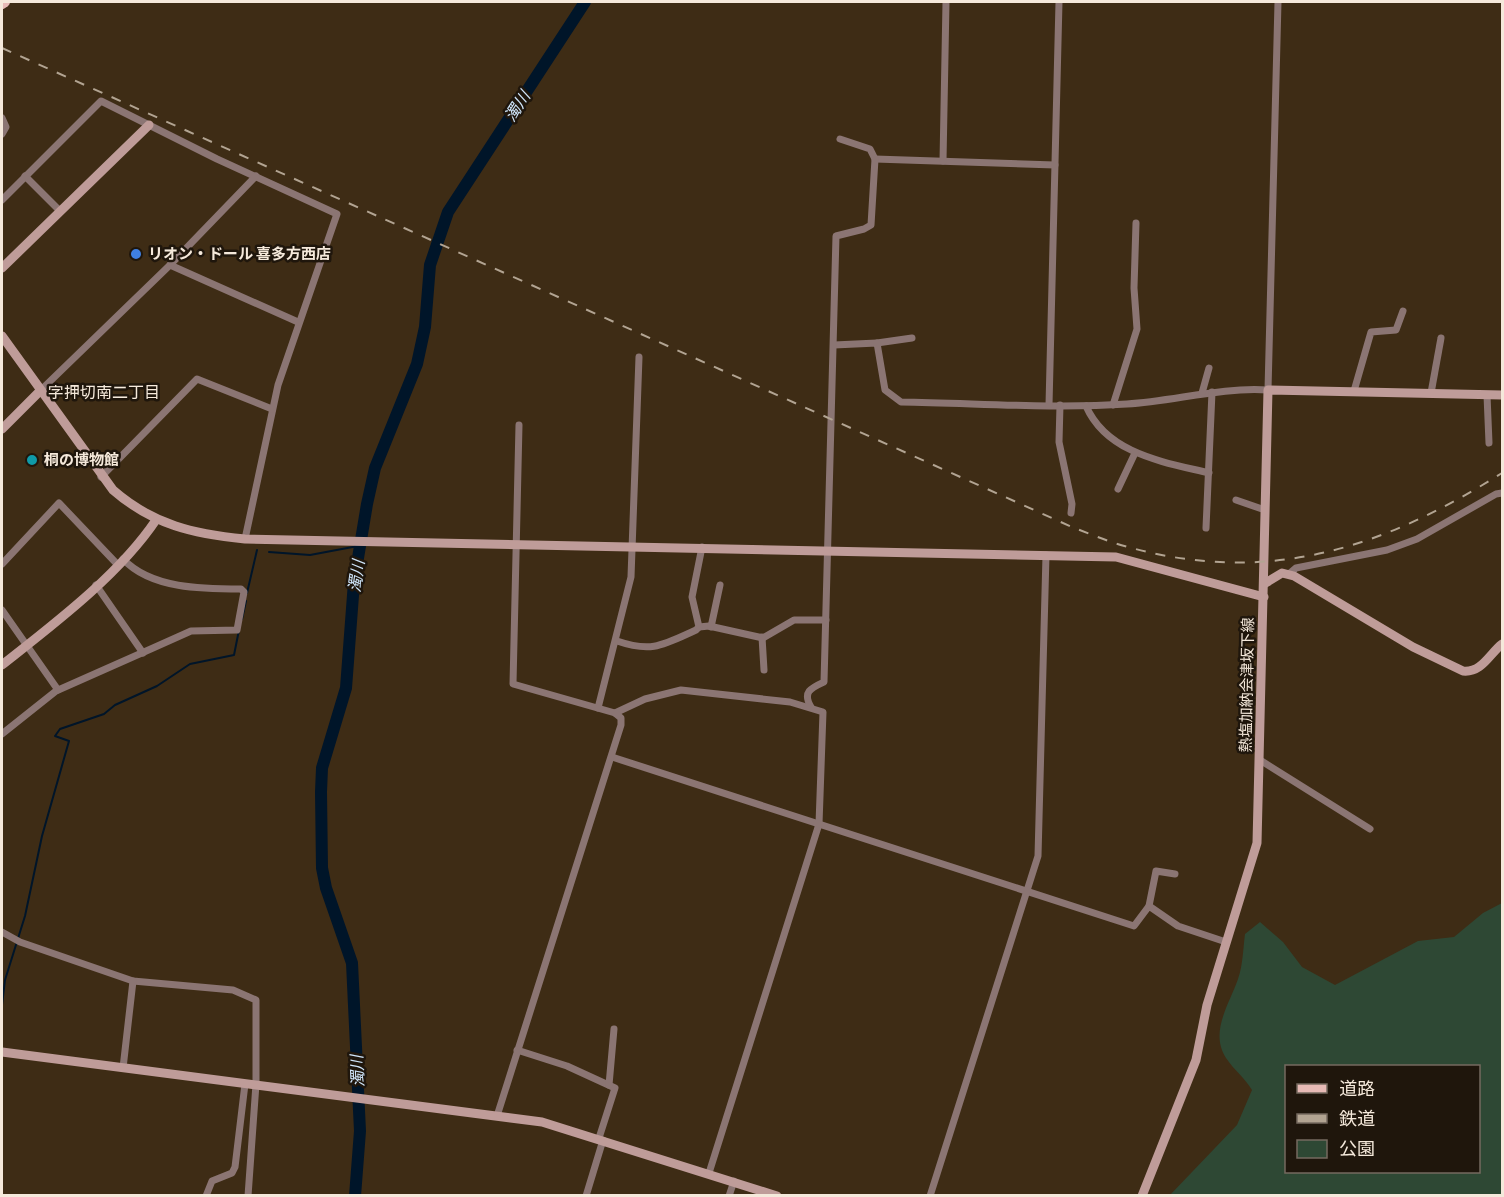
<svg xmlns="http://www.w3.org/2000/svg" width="1504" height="1197" font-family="'Crimson Pro','Noto Sans JP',serif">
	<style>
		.green { fill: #2e4834; fill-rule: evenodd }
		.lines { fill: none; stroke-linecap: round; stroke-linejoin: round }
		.stream { stroke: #001529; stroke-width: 2 }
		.river { stroke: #001529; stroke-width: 12 }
		.street { stroke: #8b7573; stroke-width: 7 }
		.secondary { stroke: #bf9c99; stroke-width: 9 }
		.primary { stroke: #e7bab6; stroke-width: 10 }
		.rail { stroke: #b2a492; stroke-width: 2; stroke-dasharray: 10 10; stroke-linecap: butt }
		.shop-dot { fill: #3f7fe0; stroke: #1f160c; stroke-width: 2 }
		.culture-dot { fill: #0f9aa8; stroke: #1f160c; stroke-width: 2 }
		.labels { text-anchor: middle; stroke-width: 5; stroke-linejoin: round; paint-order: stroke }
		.poi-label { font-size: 15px; font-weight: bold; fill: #f5e9db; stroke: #1f160c; text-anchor: start }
		.street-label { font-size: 15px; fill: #f5e9db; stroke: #1f160c }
		.water-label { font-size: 16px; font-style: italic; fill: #d1e7fc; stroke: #1f160c }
		.neighbourhood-label { font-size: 16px; fill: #f5e9db; stroke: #1f160c }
	</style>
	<rect width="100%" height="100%" fill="#3e2c15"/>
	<path class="green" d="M1502 903V1195H1170L1237 1125 1252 1090C1245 1078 1234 1070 1226 1058 1209 1032 1230 1003 1238 979 1243 965 1243 949 1245 934L1260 922 1283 942 1302 967 1335 985 1418 941 1454 937 1483 913ZM1286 1066H1478V1172H1286Z"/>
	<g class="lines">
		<g class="stream">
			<path d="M269 552 310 555 358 546"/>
			<path d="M247 593 257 550"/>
			<path d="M242 619 246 601"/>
			<path d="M2 1005 5 980 25 916 42 836 69 741 55 736 60 729 104 714 115 705 157 686 190 664 234 655 239 630"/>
		</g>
		<path class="river" d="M355 1196 360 1131 352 963 326 888 322 868 321 792 322 768 346 688 354 582 367 504 375 468 417 364 425 327 430 265 448 212 585 2"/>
		<g class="street">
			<path d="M2 118 6 127 2 134"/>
			<path d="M875 159 1055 165"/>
			<path d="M943 161 946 2"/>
			<path d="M25 176 60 211"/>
			<path d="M2 200 101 101 217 159 337 214 278 385 245 539"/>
			<path d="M170 265 298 322"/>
			<path d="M877 343 912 338"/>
			<path d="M834 345 877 343 885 390 901 402C976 403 1052 409 1127 404 1175 401 1220 387 1268 390L1278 2"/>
			<path d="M40 391 170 265 256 176"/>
			<path d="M1354 391 1371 332 1396 330 1403 311"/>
			<path d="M1202 393 1209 368"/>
			<path d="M1431 393 1441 338"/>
			<path d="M1487 395 1489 443"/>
			<path d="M1049 405 1059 2"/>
			<path d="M1060 405 1059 442 1072 504 1071 513"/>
			<path d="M1113 405 1137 329 1134 288 1136 223"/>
			<path d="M1086 406C1107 454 1164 462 1209 473"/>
			<path d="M101 477 197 379 272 409"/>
			<path d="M1118 489 1135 453"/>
			<path d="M1236 500 1265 510"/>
			<path d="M1206 528 1212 392"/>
			<path d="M2 564 59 503 117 564"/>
			<path d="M1289 574 1296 568 1387 550 1417 539 1496 494 1502 493"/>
			<path d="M96 585 143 653"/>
			<path d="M2 610 58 690"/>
			<path d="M699 627 709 626 763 638 794 620H826"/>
			<path d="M711 627 720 585"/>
			<path d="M762 637 764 670"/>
			<path d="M617 641C652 653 663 645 696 630L699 627 692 597 702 547"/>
			<path d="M811 707C802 692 811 688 824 682L836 236 864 229 871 225 875 159 870 149 840 139"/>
			<path d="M598 708 631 577 639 357"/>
			<path d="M615 713 645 699 681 690 790 702 823 712 819 824 709 1173"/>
			<path d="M2 734 56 691 153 648 191 631 237 630 244 592 241 589C203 589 151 589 123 559"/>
			<path d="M612 757 1134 926 1149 906 1178 926 1226 942"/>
			<path d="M1260 760 1370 829"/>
			<path d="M1149 906 1156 871 1175 874"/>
			<path d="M2 932 20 942 133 981 233 990 256 1000V1084L248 1196"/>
			<path d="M517 1050 567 1066 615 1088 599 1138"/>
			<path d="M123 1068 133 981"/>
			<path d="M609 1085 614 1029"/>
			<path d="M497 1116 621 725V718L615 713 513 684 519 425"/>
			<path d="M206 1196 212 1181 232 1173 235 1167 245 1084"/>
			<path d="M586 1196 603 1140"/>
			<path d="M729 1196 734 1181"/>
			<path d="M930 1196 1038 856 1046 555"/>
		</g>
		<g class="secondary">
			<path d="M2 268 149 125"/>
			<path d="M2 336 113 490C153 525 194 534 245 539L1116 557 1264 597"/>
			<path d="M2 429 40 391"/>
			<path d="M1264 584 1282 573 1294 576 1413 647 1463 671C1482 673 1490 653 1502 644"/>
			<path d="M2 665C54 624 119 575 156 520"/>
			<path d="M2 1052 542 1122 777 1196"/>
			<path d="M1142 1196 1196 1060 1207 1005 1257 843 1268 390 1502 395"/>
		</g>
		<path class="primary" d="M2 4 5 2"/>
		<path class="rail" d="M2 48 1072 527C1090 534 1109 542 1128 547 1269 586 1383 548 1502 473"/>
	</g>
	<circle class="shop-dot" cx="136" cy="254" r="6"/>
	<circle class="culture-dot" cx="32" cy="460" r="6"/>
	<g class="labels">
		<g class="poi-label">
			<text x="148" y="259">リオン・ドール 喜多方西店</text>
			<text x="44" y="465">桐の博物館</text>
		</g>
		<g class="street-label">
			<text transform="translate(1247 685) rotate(-89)" y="5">熱塩加納会津坂下線</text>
		</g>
		<g class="water-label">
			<text transform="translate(517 106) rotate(-57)" y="6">濁川</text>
			<text transform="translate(356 576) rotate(-82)" y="6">濁川</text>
			<text transform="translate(357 1071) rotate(-93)" y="6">濁川</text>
		</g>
		<g class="neighbourhood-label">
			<text x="104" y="398">字押切南二丁目</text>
		</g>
	</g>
	<rect width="1504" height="1197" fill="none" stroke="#f5e9db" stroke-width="6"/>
	<rect x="1285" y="1065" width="195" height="108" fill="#1f160c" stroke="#756a5f" stroke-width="1.5"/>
	<rect x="1297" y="1084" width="30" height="9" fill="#e7bab6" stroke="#756a5f" stroke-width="1.5"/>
	<text x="1339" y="1095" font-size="18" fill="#f5e9db">道路</text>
	<rect x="1297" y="1114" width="30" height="9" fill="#b2a492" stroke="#756a5f" stroke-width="1.5"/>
	<text x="1339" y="1125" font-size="18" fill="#f5e9db">鉄道</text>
	<rect x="1297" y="1140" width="30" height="18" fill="#2e4834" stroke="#756a5f" stroke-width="1.5"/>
	<text x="1339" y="1155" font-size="18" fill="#f5e9db">公園</text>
</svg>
